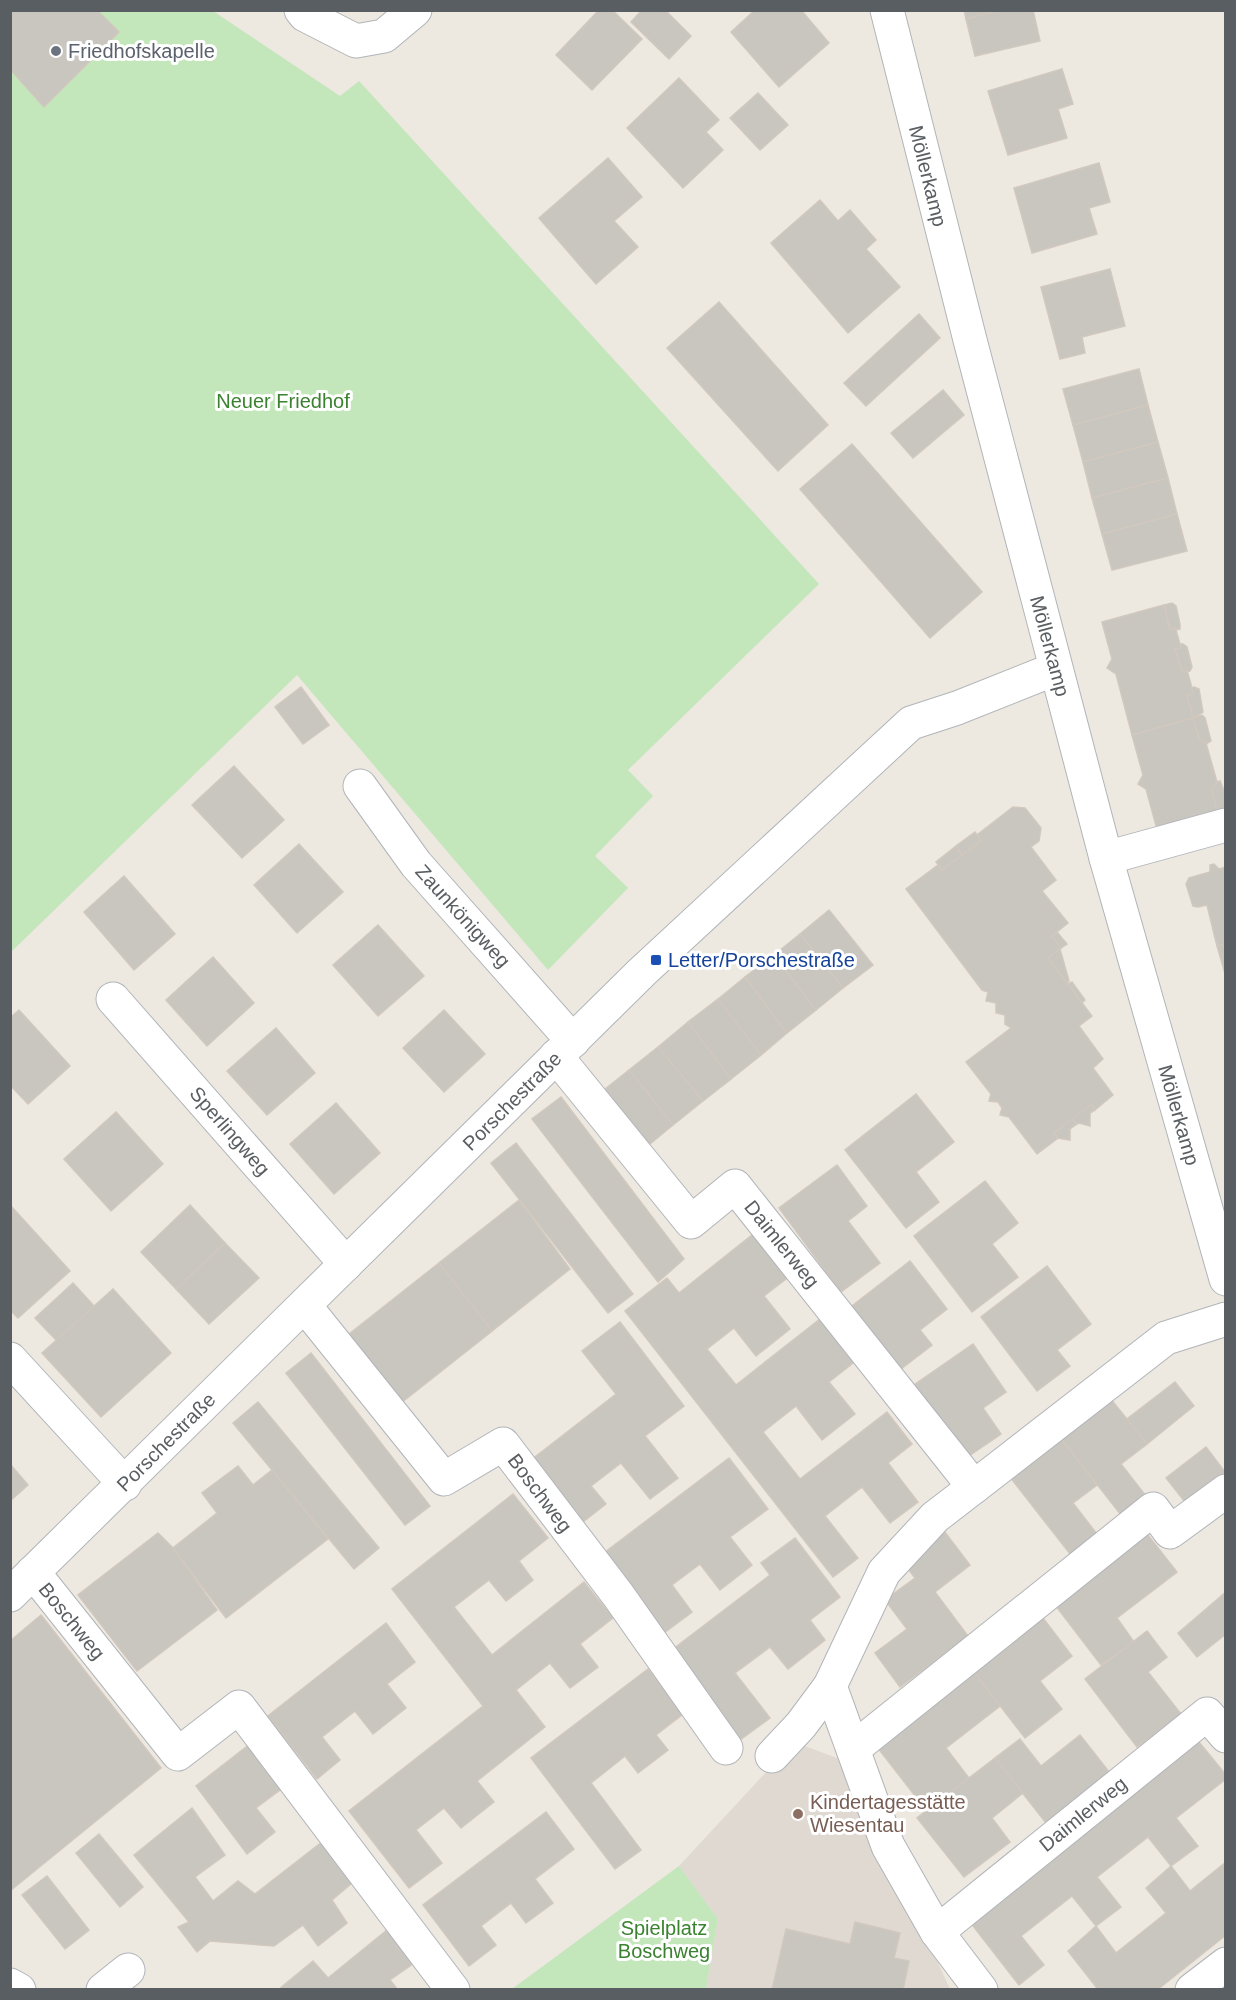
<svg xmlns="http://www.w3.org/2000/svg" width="1236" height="2000" font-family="Helvetica,sans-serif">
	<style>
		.education { fill: #dfd9d1 }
		.green { fill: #c3e6bb }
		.building { fill: #c9c5bf; stroke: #d1c8be; stroke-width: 1.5 }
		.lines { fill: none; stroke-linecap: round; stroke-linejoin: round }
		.minor-casing { stroke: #b1b5b9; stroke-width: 35 }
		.minor { stroke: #fff; stroke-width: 33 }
		.worship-dot { fill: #6b7280; stroke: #fff; stroke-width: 2 }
		.transit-dot { fill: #1a4fb4; stroke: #fff; stroke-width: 2 }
		.education-dot { fill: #8d6e63; stroke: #fff; stroke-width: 2 }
		.labels { text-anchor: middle; stroke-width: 6; stroke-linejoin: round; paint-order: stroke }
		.worship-label { font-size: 20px; fill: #5b616d; stroke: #fff; text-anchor: start }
		.street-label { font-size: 20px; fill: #595e62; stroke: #fff }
		.park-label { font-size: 20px; fill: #3b8230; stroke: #fff }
		.transit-label { font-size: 20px; fill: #164399; stroke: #fff; text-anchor: start }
		.education-label { font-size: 20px; fill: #785e54; stroke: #fff; text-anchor: start }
	</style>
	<rect width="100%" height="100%" fill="#ede8e0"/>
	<path class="education" d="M794 1742 845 1761 950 1989H706L718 1919 679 1866Z"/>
	<g class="green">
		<path d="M11 11H213L340 96 359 81 819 584 628 770 653 796 595 856 628 888 548 970 297 675 11 952Z"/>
		<path d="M679 1866 718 1919 706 1989H512Z"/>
	</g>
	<g class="building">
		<path d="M13 10H97L119 32 44 107 10 69V13Z"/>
		<path d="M599 10H612L642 39 592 90 556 55Z"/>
		<path d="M642 10H665L691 36 669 59 631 22Z"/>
		<path d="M755 10H801L829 43 779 87 731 32Z"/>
		<path d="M964 10H1002L966 19Z"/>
		<path d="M1002 10H1033L1040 41 975 56 966 19Z"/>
		<path d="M1062 69 1073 104 1058 109 1067 138 1008 155 988 91Z"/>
		<path d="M679 78 719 120 706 132 723 150 683 188 627 128Z"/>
		<path d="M758 93 788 125 760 150 730 118Z"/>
		<path d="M608 158 642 197 614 221 638 247 596 284 539 218Z"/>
		<path d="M1099 163 1110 202 1089 208 1097 234 1032 253 1014 188Z"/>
		<path d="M820 200 838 221 850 210 876 240 866 249 900 287 848 333 771 243Z"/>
		<path d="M1110 269 1125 326 1082 337 1085 353 1060 359 1041 287Z"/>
		<path d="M719 302 828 425 778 471 667 348Z"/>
		<path d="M919 314 940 338 866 406 844 383Z"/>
		<path d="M1139 369 1148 405 1073 425 1063 389Z"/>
		<path d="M943 390 964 415 913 458 891 433Z"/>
		<path d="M1148 405 1158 442 1083 462 1073 425Z"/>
		<path d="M1158 442 1168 478 1092 498 1083 462Z"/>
		<path d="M852 444 982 592 930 638 800 489Z"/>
		<path d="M1168 478 1177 514 1102 534 1092 498Z"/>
		<path d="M1177 514 1187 551 1112 570 1102 534Z"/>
		<path d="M1172 603 1176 606 1180 624V629L1176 630V628L1170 630 1164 605Z"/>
		<path d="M1164 605 1170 630 1176 628V630L1181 648 1175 649 1182 672 1187 670 1192 688 1193 694 1187 695 1193 718 1132 735 1116 674 1107 668 1112 659 1102 622Z"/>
		<path d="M1180 644H1183L1187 647 1192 667 1190 671 1182 672 1175 649 1181 648Z"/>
		<path d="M301 687 329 725 303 744 275 707Z"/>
		<path d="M1194 687 1199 689 1203 712 1193 718 1187 695 1193 694 1192 688Z"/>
		<path d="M1202 715 1205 718 1211 741 1206 744 1199 739 1193 718Z"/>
		<path d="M1193 718 1199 739 1206 743 1217 782 1212 790 1218 813 1157 829 1146 789 1138 784 1143 775 1132 735Z"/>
		<path d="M234 766 284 820 242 858 192 805Z"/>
		<path d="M1220 781 1226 795V811L1218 813 1212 790 1217 782Z"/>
		<path d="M1013 807 1025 808 1041 828 1039 841 1031 847 1056 880 1042 891 1068 923 1052 936 1061 948 1048 958 1092 1016 1079 1026 1103 1059 1093 1068 1113 1095 1095 1110 1091 1105 1054 1133 1058 1138 1037 1154 1009 1117 1000 1115 1002 1108 998 1102 989 1101 991 1094 966 1062 1011 1028 1005 1024V1015L996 1013V1003L986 1001 988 992 982 990 906 889 938 865 942 870 981 841 977 835Z"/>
		<path d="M975 832 981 841 962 855 956 846Z"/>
		<path d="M299 844 343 892 297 933 254 885Z"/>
		<path d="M956 846 962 855 942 870 936 862Z"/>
		<path d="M1214 864 1219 869 1226 867V944L1217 946 1207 905 1198 907 1193 906 1186 884 1189 878 1210 872V865Z"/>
		<path d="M124 876 175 934 134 970 84 912Z"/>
		<path d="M829 910 873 965 843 988 800 934Z"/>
		<path d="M378 925 424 976 378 1016 333 965Z"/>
		<path d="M1057 932 1067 944 1061 948 1052 936Z"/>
		<path d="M800 934 843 988 816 1010 774 955Z"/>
		<path d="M1226 944V977L1217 946Z"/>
		<path d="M1060 949 1069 981 1067 983 1048 958Z"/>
		<path d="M774 955 816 1010 787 1033 745 977Z"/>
		<path d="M213 957 254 1003 207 1046 166 1000Z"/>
		<path d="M745 977 787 1033 761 1055 718 999Z"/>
		<path d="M1072 982 1085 1000 1082 1003 1068 984Z"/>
		<path d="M718 999 761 1055 731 1079 688 1022Z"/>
		<path d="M19 1010 70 1066 28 1104 10 1085V1018Z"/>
		<path d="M444 1010 485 1054 444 1092 403 1048Z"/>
		<path d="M688 1022 731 1079 703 1101 658 1047Z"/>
		<path d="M276 1028 315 1073 267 1115 227 1071Z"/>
		<path d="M658 1047 703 1101 673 1125 629 1070Z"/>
		<path d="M629 1070 673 1125 644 1149 600 1093Z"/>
		<path d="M916 1094 954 1142 916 1172 939 1202 906 1228 845 1150Z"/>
		<path d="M561 1097 684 1259 658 1282 532 1119Z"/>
		<path d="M336 1103 380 1153 334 1194 290 1144Z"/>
		<path d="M1091 1105 1095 1110 1090 1113V1126L1079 1123 1077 1124 1072 1119Z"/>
		<path d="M116 1112 163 1164 111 1211 64 1159Z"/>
		<path d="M1072 1119 1077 1124 1070 1129V1140L1058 1138 1054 1133Z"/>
		<path d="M516 1143 633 1294 608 1313 491 1163Z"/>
		<path d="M837 1165 867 1206 848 1221 880 1263 841 1292 779 1208Z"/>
		<path d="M985 1181 1018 1223 992 1244 1018 1277 972 1312 914 1236Z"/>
		<path d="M519 1200 570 1269 492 1331 439 1263Z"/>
		<path d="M190 1205 225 1243 176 1289 141 1252Z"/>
		<path d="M11 1206 70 1271 18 1318 10 1310Z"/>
		<path d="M757 1231 791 1275 764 1296 790 1329 756 1356 734 1328 707 1349 736 1385 825 1315 858 1359 829 1382 855 1414 822 1440 796 1406 763 1432 800 1479 887 1412 912 1444 888 1463 918 1502 890 1523 862 1487 825 1516 858 1558 833 1577 625 1311 667 1278 679 1293Z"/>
		<path d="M225 1243 259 1278 209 1324 176 1289Z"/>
		<path d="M910 1261 947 1309 920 1330 932 1345 901 1369 852 1306Z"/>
		<path d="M439 1263 492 1331 401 1403 348 1335Z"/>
		<path d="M1047 1266 1091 1324 1057 1350 1070 1366 1037 1391 981 1317Z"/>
		<path d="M73 1283 94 1306 57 1341 35 1318Z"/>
		<path d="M113 1289 171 1353 101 1417 42 1353Z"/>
		<path d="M620 1322 684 1406 645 1436 678 1478 650 1499 621 1463 591 1486 606 1504 579 1525 530 1461 616 1394 582 1351Z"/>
		<path d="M973 1344 1006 1392 983 1408 1001 1434 966 1458 914 1385Z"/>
		<path d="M311 1353 430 1506 405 1525 286 1373Z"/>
		<path d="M1175 1382 1194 1406 1147 1444 1127 1419Z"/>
		<path d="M1110 1398 1147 1444 1121 1464 1146 1496 1121 1515 1060 1437Z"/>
		<path d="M258 1402 379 1548 354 1569 233 1423Z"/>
		<path d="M1060 1437 1097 1485 1073 1503 1100 1538 1074 1559 1010 1477Z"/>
		<path d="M1206 1447 1225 1472 1185 1502 1166 1478Z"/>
		<path d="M729 1458 768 1509 730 1537 752 1565 720 1590 700 1564 672 1585 692 1612 660 1636 600 1556Z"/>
		<path d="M10 1464 28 1485 10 1501Z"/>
		<path d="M238 1466 253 1485 272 1470 328 1539 226 1618 173 1548 217 1513 202 1493Z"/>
		<path d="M513 1494 548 1538 519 1561 533 1580 506 1601 489 1580 454 1607 492 1655 584 1582 613 1618 580 1644 598 1667 570 1688 550 1663 516 1690 545 1727 477 1781 494 1802 461 1828 444 1808 416 1830 442 1863 409 1888 349 1811 483 1706 392 1589Z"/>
		<path d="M1144 1530 1177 1572 1117 1618 1134 1642 1101 1665 1052 1601Z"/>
		<path d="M944 1531 970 1565 935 1592 968 1636 900 1687 875 1653 907 1629 885 1600 915 1578 903 1562Z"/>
		<path d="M158 1533 173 1548 217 1610 137 1671 78 1595Z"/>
		<path d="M795 1538 840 1597 810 1620 825 1640 788 1669 770 1647 735 1673 770 1718 740 1740 672 1650 770 1575 761 1563Z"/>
		<path d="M1226 1592V1634L1197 1657 1178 1633Z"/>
		<path d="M41 1615 161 1768 10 1891V1641Z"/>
		<path d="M1043 1618 1072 1656 1040 1681 1062 1709 1025 1738 974 1672Z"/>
		<path d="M386 1623 415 1662 387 1684 406 1708 373 1734 355 1711 322 1737 340 1760 317 1779 268 1716Z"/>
		<path d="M1147 1631 1167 1657 1148 1672 1181 1714 1137 1747 1085 1679Z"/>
		<path d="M648 1669 683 1714 656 1735 668 1750 638 1773 625 1756 591 1783 641 1850 615 1869 531 1758Z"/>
		<path d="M974 1672 1000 1706 946 1748 969 1778 927 1811 877 1747Z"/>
		<path d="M1080 1735 1114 1778 1050 1828 995 1758 1020 1739 1041 1766Z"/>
		<path d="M1194 1736 1226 1775V1779L1176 1818 1198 1846 1171 1866 1148 1837 1097 1877 1121 1907 1096 1926 1072 1896 1021 1936 1044 1965 1019 1985 966 1917Z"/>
		<path d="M255 1740 288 1784 256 1808 275 1832 247 1854 196 1786Z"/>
		<path d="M995 1758 1023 1793 992 1818 1010 1842 964 1877 917 1818Z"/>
		<path d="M192 1808 225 1855 195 1877 213 1901 238 1881 255 1894 327 1838 358 1878 332 1900 347 1923 318 1946 303 1925 274 1946 210 1941 197 1952 178 1927 189 1922 134 1855Z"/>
		<path d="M546 1812 574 1849 535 1879 553 1903 526 1923 511 1903 481 1926 496 1945 469 1966 423 1905Z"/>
		<path d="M99 1834 143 1887 120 1907 76 1853Z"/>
		<path d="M1226 1862V1935L1157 1990H1095L1097 1988 1068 1951 1096 1926 1116 1953 1166 1913 1146 1888 1171 1866 1190 1891Z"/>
		<path d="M47 1876 89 1930 65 1949 22 1895Z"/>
		<path d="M855 1922 900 1933 894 1958 909 1961 903 1990H772L786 1929 850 1944Z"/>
		<path d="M387 1930 414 1963 390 1980 398 1990H278L313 1961 328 1978Z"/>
	</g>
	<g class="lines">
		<defs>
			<g id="minor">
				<path d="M301 10 305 15 356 41 384 36 415 10"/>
				<path d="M887 10 970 340 1106 858 1226 1279"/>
				<path d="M360 786 416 864 573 1041"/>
				<path d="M1106 858 1226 825"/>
				<path d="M113 999 346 1264"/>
				<path d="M556 1056 691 1222 735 1186 974 1487 1166 1338 1226 1319"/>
				<path d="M305 1306 444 1479 503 1444 618 1595 726 1748"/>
				<path d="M10 1359 125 1484"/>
				<path d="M33 1572 178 1754 239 1707 453 1990"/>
				<path d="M10 1595 642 972 911 723 957 708 1055 669"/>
				<path d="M830 1686 888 1846 937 1932 981 1990"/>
				<path d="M853 1749 1153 1509 1170 1532 1226 1491"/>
				<path d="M772 1756 801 1725 830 1686 884 1572 935 1517 974 1487"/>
				<path d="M937 1932 1207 1714 1226 1736"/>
				<path d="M10 1985 19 1990"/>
				<path d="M103 1990 128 1970"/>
				<path d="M1192 1990 1226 1964"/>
			</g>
		</defs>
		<use href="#minor" class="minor-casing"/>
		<use href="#minor" class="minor"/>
	</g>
	<circle class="worship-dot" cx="56" cy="51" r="6"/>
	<rect class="transit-dot" x="650" y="954" width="12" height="12" rx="3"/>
	<circle class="education-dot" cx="798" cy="1814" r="6"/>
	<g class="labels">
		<g class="worship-label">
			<text x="68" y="58">Friedhofskapelle</text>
		</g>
		<g class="street-label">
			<text transform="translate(928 176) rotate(76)" y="7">Möllerkamp</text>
			<text transform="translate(1050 646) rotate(75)" y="7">Möllerkamp</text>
			<text transform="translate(463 916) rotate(48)" y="7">Zaunkönigweg</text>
			<text transform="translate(512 1101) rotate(-45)" y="7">Porschestraße</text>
			<text transform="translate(1179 1115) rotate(74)" y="7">Möllerkamp</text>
			<text transform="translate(230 1131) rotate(49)" y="7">Sperlingweg</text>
			<text transform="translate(782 1244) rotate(51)" y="7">Daimlerweg</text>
			<text transform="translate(166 1442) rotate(-45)" y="7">Porschestraße</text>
			<text transform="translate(540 1493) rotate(53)" y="7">Boschweg</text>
			<text transform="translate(72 1621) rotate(51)" y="7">Boschweg</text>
			<text transform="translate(1083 1814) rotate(-39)" y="7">Daimlerweg</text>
		</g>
		<g class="park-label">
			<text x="283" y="408">Neuer Friedhof</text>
			<text x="664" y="1935">Spielplatz<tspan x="664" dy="23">Boschweg</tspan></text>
		</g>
		<g class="transit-label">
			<text x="668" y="967">Letter/Porschestraße</text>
		</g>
		<g class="education-label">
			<text x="810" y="1809">Kindertagesstätte<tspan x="810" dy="23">Wiesentau</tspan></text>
		</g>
	</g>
	<rect width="1236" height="2000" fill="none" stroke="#595e62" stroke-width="24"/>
</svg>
